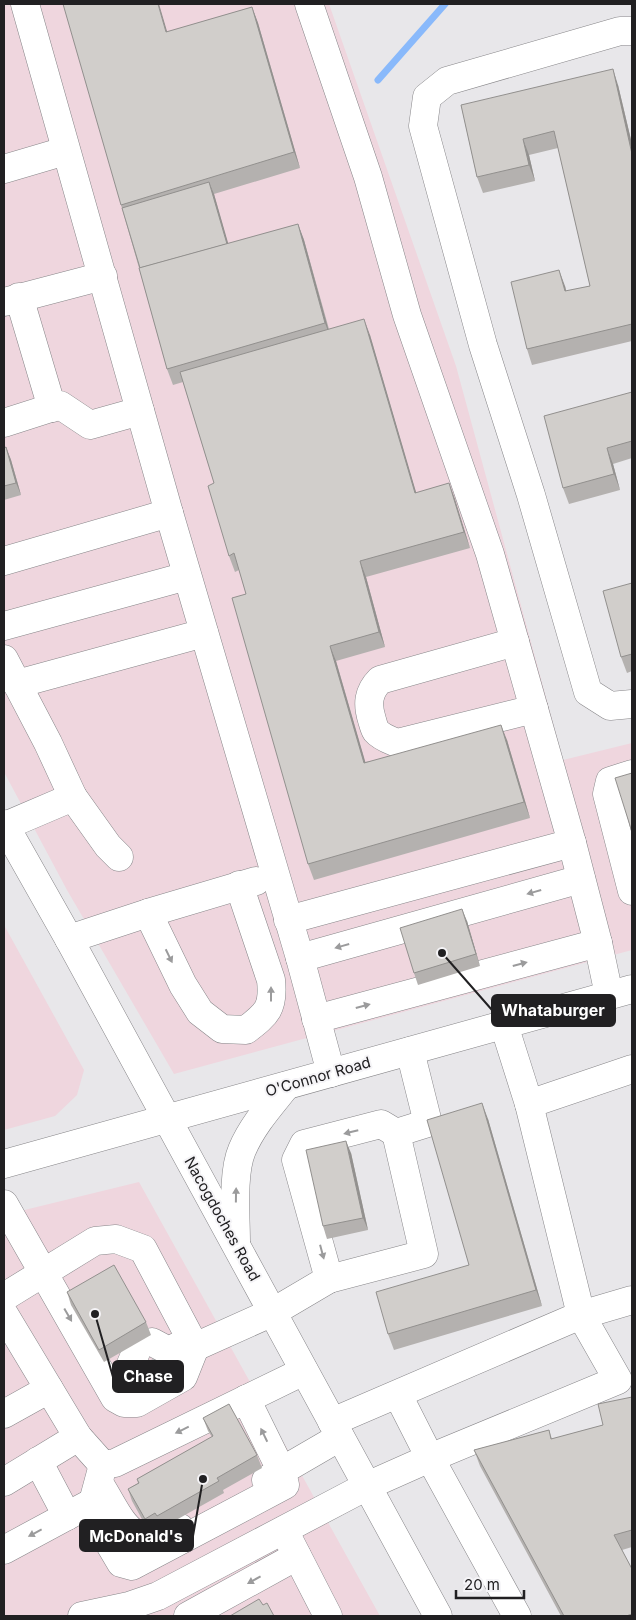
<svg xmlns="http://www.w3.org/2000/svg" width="636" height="1620" font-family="Inter,sans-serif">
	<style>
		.commercial { fill: #efd6de }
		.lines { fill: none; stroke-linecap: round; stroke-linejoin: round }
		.stream { stroke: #89b9fb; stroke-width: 7 }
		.minor-tunnel { stroke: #c0bfc2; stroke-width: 28; stroke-dasharray: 28 14; stroke-linecap: butt }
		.minor-casing { stroke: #878689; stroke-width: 29 }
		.major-casing { stroke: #878689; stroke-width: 29 }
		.minor { stroke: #fff; stroke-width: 28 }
		.major { stroke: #fff; stroke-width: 28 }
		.wall { fill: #b4b1af }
		.shaded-wall { fill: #92908e }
		.building { fill: #d1cecb; stroke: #92908e }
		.oneway { fill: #9b9b9c }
		.labels { text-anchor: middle; stroke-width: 4; stroke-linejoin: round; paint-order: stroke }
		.street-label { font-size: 15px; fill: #212022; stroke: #f5f4f7 }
		.leader { fill: none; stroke: #212022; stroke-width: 2 }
		.callout-dot { fill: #212022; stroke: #f5f4f7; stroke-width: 2 }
		.callout { fill: #212022; stroke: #212022; stroke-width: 2 }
		.callout-label { font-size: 16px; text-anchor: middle; font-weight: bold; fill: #fff }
	</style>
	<rect width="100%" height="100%" fill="#e8e7ea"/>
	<g class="commercial">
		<path d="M4 4H329L456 366 563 760 632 743V950L174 1074 67 890 4 772Z"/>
		<path d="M4 925 84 1070 77 1095 55 1116 4 1130Z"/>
		<path d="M139 1182 380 1616H4V1215Z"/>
	</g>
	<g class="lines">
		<path class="stream" d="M378 80 445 4"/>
		<path class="minor-tunnel" d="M149 1377 167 1367"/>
		<defs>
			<g id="minor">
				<path d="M25 4 169 513 300 958 331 1073"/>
				<path d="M309 4 368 177 407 315 490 554 572 843 598 943 609 995"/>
				<path d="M632 31H620L447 81 427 97 423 126 483 345 531 495 588 692 610 706 632 704"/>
				<path d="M4 169 65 151"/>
				<path d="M19 297 52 408"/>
				<path d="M4 302 103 276"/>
				<path d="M4 423 60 405 90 425 140 411"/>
				<path d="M4 561 169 513"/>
				<path d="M4 626 187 576"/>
				<path d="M515 642 380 680C368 692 367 704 372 720 373 723 374 728 376 731 381 737 390 740 397 743L534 709"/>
				<path d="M4 659 48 743 73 797 108 846 119 857"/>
				<path d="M17 684 204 633"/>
				<path d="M632 774 610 781 607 794 632 891"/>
				<path d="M5 826 73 797"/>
				<path d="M148 913 183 985 200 1012 222 1029 246 1030C267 1014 274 1008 271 980L239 885"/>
				<path d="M288 920 572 843"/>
				<path d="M69 939 148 913 256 881"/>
				<path d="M300 958 581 879"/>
				<path d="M316 1019 598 943"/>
				<path d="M529 1104 632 1069"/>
				<path d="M4 1204 115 1398 124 1403H137L183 1377 195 1347"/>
				<path d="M329 1279 296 1160 304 1144 381 1124 396 1133"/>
				<path d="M4 1297 95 1241 116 1239 143 1249 195 1347 273 1312 329 1279 424 1254 396 1133 428 1123 410 1051"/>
				<path d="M4 1314 78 1437 103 1465"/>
				<path d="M152 1342 169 1351 191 1339"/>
				<path d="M109 1386 126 1376 136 1352"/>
				<path d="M398 1395 430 1458 517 1616"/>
				<path d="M4 1414 49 1389"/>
				<path d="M332 1422 581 1315 632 1300"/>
				<path d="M38 1461 67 1516"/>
				<path d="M103 1465 93 1502 105 1536 121 1563 132 1566 285 1485 282 1472 246 1399"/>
				<path d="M103 1465 115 1463 304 1371"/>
				<path d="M266 1480 340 1437"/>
				<path d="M4 1482 78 1437"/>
				<path d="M99 1483C122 1519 130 1555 180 1528"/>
				<path d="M289 1540 328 1616"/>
				<path d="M4 1550 93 1502"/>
				<path d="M82 1616 129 1606 158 1596 367 1486 430 1458 618 1380 581 1315 529 1104 504 1025"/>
				<path d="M188 1616 297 1556"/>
			</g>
			<g id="major">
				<path d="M4 824 69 939 438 1616"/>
				<path d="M4 1164 632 989"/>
				<path d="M236 1243C236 1217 232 1173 242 1150 252 1126 270 1106 286 1086"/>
			</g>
		</defs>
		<use href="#minor" class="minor-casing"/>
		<use href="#major" class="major-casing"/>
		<use href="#minor" class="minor"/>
		<use href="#major" class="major"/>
	</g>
	<g class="wall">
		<path d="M252 7 258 23 300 168 214 194 228 244 298 224 304 240 329 329 370 335 416 493 449 483 470 548 366 577 385 647 336 661 365 762 507 740 530 818 314 880 308 864 246 594 239 570 235 572 229 556 214 483 183 382 173 385 167 369 139 268 121 205 167 32Z"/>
		<path d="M618 85 632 144V341L532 365 527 349 565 286 566 291 590 286 558 148 529 155 535 181 483 193 477 177 461 105Z"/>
		<path d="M632 392V458L613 464 620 490 569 504 563 488Z"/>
		<path d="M6 447 11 460 21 495 4 500V448Z"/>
		<path d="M632 583V671L627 673 621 657Z"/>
		<path d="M467 921 480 966 418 985 414 973Z"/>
		<path d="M488 1119 542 1306 394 1350 388 1334 469 1265Z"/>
		<path d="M351 1153 368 1230 327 1239 323 1226Z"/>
		<path d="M67 1292 146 1322 151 1335 104 1362 71 1305Z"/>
		<path d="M632 1397V1547L622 1550 632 1569V1616H561L480 1466 474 1450 549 1430 552 1439 603 1425Z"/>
		<path d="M203 1418 257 1455 262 1468 223 1490 224 1493 162 1528 160 1526 149 1532 132 1501 128 1489 138 1483 137 1479 212 1437 208 1431Z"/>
	</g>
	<g class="shaded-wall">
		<path d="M158 4H159L172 48 166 32Z"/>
		<path d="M252 7 258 23 300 168 294 152Z"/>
		<path d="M613 69 618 85 632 144V154Z"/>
		<path d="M523 139 529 155 535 181 529 165Z"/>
		<path d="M209 182 214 194 233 260 228 247Z"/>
		<path d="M298 224 304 240 331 339 325 323Z"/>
		<path d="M559 270 565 286 570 307 565 291Z"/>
		<path d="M364 319 370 335 421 509 415 493Z"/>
		<path d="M6 447 11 460 21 495 16 483Z"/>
		<path d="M607 448 613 464 620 490 614 474Z"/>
		<path d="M449 483 455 499 470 548 464 532Z"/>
		<path d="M360 561 366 577 385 647 379 632Z"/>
		<path d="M330 646 336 661 370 778 364 763Z"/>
		<path d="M501 725 507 740 530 818 524 802Z"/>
		<path d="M462 909 467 921 480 966 476 954Z"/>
		<path d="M482 1103 488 1119 542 1306 536 1290Z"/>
		<path d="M346 1141 351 1153 368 1230 363 1218Z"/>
	</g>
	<g class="building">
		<path d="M63 4H158L166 32 252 7 294 152 121 205Z"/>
		<path d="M613 69 632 154V324L527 349 511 282 559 270 565 291 590 286 554 131 523 139 529 165 477 177 461 105Z"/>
		<path d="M209 182 227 244 140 268 122 208Z"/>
		<path d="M298 224 325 323 167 369 139 268Z"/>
		<path d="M364 319 415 493 449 483 464 532 360 561 379 632 330 646 364 763 501 725 524 802 308 864 232 598 246 594 234 553 229 556 208 486 214 483 180 372Z"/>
		<path d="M632 392V441L607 448 614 474 563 488 544 416Z"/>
		<path d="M6 447 16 483 4 486V448Z"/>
		<path d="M632 583V654L621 657 603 591Z"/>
		<path d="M632 773V832L615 778Z"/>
		<path d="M462 909 476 954 414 973 400 928Z"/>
		<path d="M482 1103 536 1290 388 1334 376 1292 469 1265 427 1120Z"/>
		<path d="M346 1141 363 1218 323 1226 306 1150Z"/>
		<path d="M114 1265 146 1322 99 1350 67 1292Z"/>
		<path d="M632 1397V1530L614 1535 632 1569V1614L626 1616H564L474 1450 549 1430 551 1439 603 1425 598 1404Z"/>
		<path d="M229 1404 257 1455 217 1478 219 1481 157 1516 155 1513 145 1519 128 1489 139 1483 137 1479 213 1436 203 1418Z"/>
		<path d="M259 1599 263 1605 267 1603 274 1616H230Z"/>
	</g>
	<defs><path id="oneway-solid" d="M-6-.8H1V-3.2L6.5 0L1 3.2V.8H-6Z" transform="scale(1.25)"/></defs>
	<g class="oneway">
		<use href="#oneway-solid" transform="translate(534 892) rotate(164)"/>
		<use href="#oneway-solid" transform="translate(342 946) rotate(164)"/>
		<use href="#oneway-solid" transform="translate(169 956) rotate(64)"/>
		<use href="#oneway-solid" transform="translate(520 964) rotate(-15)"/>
		<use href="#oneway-solid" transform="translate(271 994) rotate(-90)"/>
		<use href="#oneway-solid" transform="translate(363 1006) rotate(-15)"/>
		<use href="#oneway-solid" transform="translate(351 1132) rotate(166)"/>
		<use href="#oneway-solid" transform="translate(236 1195) rotate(-89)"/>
		<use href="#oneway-solid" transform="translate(322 1252) rotate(75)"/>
		<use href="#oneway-solid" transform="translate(68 1315) rotate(60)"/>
		<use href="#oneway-solid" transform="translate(182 1430) rotate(154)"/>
		<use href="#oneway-solid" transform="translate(264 1435) rotate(-116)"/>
		<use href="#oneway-solid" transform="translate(35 1533) rotate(152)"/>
		<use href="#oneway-solid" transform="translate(254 1580) rotate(151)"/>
	</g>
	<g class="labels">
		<g class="street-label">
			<text transform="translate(318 1077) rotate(-16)" y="5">O'Connor Road</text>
			<text transform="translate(222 1219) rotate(61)" y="5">Nacogdoches Road</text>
		</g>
	</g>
	<path class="leader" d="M442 953L492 1010M95 1314L113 1377M203 1479L193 1536"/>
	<g class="callout-dot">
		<circle cx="442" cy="953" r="5"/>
		<circle cx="95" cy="1314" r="5"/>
		<circle cx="203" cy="1479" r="5"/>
	</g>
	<g class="callout">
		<rect x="492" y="995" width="123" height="31" rx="5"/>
		<rect x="113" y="1361" width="70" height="31" rx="5"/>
		<rect x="80" y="1520" width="113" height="31" rx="5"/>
	</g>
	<g class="callout-label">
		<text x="553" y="1016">Whataburger</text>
		<text x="148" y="1382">Chase</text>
		<text x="136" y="1542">McDonald's</text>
	</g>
	<rect width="636" height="1620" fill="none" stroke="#212022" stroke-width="10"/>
	<path d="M456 1590v8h68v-8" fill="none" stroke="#212022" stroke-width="2.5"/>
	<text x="464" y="1590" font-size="15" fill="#212022" stroke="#f5f4f7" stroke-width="4" paint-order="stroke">20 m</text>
</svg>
